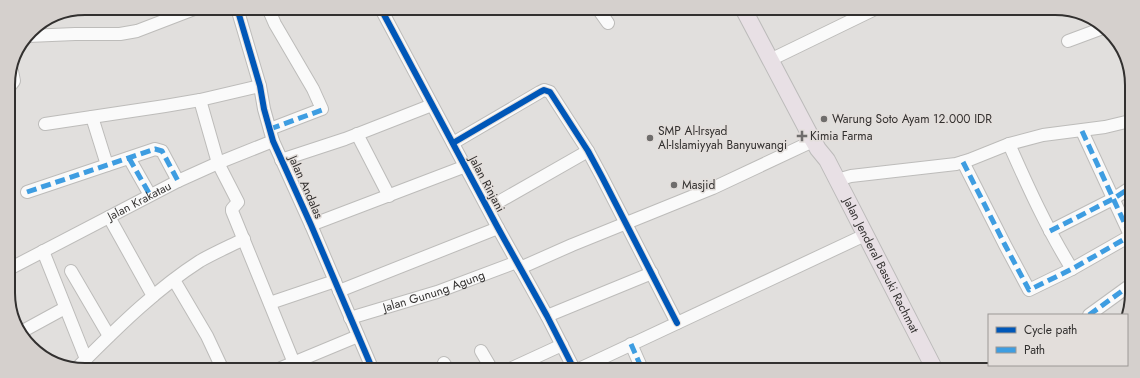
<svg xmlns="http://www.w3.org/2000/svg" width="1140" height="378" font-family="Jost,sans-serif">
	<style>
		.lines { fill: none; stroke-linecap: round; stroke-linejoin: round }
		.minor-casing { stroke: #bdbcba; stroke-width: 14 }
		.major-casing { stroke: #bcbbba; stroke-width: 18 }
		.minor { stroke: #fafafa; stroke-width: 12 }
		.major { stroke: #e8e0e5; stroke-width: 16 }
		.quiet { stroke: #3e9de1; stroke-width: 5; stroke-dasharray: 10 5; stroke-linecap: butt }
		.cycleway-casing { stroke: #e3dedb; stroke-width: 8 }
		.cycleway { stroke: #0057b8; stroke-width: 6 }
		.poi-dot { fill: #6f6d6c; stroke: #e3dedb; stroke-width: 1.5 }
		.labels { text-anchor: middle; stroke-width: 3; stroke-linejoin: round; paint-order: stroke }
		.poi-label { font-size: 12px; fill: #32302f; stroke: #e3dedb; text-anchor: start }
		.street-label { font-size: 12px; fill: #32302f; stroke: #e3dedb }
		.rim { fill: none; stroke: #32302f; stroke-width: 2 }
	</style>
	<rect width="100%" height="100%" fill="#e1dfdd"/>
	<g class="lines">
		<defs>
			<g id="minor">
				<path d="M237 8 260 86 264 109 273 141 311 225 372 368"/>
				<path d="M268 8 275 24 313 89 322 109 270 129"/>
				<path d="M381 9 498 228 547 316 574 369"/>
				<path d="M598 9 608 23"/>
				<path d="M28 36 75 34H120L137 31 197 8"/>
				<path d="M1068 41 1103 28"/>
				<path d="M770 60 873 10"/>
				<path d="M8 86 11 85 14 81 12 71"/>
				<path d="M200 100 218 163 238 202 232 209V211L296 368"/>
				<path d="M92 117 107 165"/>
				<path d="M45 124 165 106 200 100 260 86"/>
				<path d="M1082 131 1130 235"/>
				<path d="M357 134 389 196"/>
				<path d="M453 143 540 92 544 90 550 92 588 151 602 177 677 323"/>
				<path d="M1009 144C1028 187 1047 229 1072 269"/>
				<path d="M129 158 150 195"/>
				<path d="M281 160 345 139 432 105"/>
				<path d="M963 162 1005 245 1029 290 1072 269 1130 236"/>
				<path d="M837 180 851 176 956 164 969 160 1009 144 1043 135 1105 127 1130 121"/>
				<path d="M27 192 155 149 162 151 178 181"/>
				<path d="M488 208 588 151"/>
				<path d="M109 217 153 296"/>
				<path d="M311 225 466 166"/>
				<path d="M1050 231 1113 199 1130 188"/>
				<path d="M43 251 86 359 78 367"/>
				<path d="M520 268 572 245 713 188 813 141"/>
				<path id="s1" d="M9 269 178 181 218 163 273 141"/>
				<path d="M71 271 109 336"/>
				<path d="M174 280 207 336 222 368"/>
				<path d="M339 291 498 228"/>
				<path d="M270 303 335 281"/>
				<path d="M1089 315 1129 286"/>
				<path d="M547 316 652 273"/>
				<path id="s2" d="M350 318 437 292 517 262"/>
				<path d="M21 332 65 308"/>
				<path d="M631 344 642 369"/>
				<path d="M481 351 491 368"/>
				<path d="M86 359C121 324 158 288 200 261 214 253 230 246 244 239"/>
				<path d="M444 363 447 368"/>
				<path d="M281 368 358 336"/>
				<path d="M512 368 562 345"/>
				<path d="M579 369 865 235"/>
			</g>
			<g id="major">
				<path id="s3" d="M744 10 810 135 818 149 827 160 935 370"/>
			</g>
		</defs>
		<use href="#minor" class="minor-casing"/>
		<use href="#major" class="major-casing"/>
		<use href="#minor" class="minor"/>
		<use href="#major" class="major"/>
		<g class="quiet">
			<path d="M270 129 322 110V108"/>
			<path d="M1082 131 1130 235"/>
			<path d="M129 158 150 195"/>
			<path d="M963 162 1005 245 1029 290 1072 269 1130 236"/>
			<path d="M27 192 155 149 162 151 178 181"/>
			<path d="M1050 231 1113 199 1130 188"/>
			<path d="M1089 315 1129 286"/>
			<path d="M631 344 642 369"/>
		</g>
		<defs>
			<g id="cycleway">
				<path d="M237 8 260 86 264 109 273 141 311 225 372 368"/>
				<path d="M381 9 498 228 547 316 574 369"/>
				<path d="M453 143 540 92 544 90 550 92 588 151 602 177 677 323"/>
			</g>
		</defs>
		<use href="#cycleway" class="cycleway-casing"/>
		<use href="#cycleway" class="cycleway"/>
	</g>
	<g class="poi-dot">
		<circle cx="824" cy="119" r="4"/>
		<path d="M800 130h4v4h4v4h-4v4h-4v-4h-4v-4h4z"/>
		<circle cx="650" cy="138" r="4"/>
		<circle cx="674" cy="185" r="4"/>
	</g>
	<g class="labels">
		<g class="poi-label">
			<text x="832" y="123">Warung Soto Ayam 12.000 IDR</text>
			<text x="658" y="135">SMP Al-Irsyad<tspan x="658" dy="14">Al-Islamiyyah Banyuwangi</tspan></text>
			<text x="810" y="140">Kimia Farma</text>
			<text x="682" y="189">Masjid</text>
		</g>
		<g class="street-label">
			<text transform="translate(487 184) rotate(62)" y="4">Jalan Rinjani</text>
			<text transform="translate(306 187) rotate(66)" y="4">Jalan Andalas</text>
			<text dy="4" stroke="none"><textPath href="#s1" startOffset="147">Jalan Krakatau</textPath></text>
			<text dy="4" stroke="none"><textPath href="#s3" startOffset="290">Jalan Jenderal Basuki Rachmat</textPath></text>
			<text dy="4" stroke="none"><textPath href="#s2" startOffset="88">Jalan Gunung Agung</textPath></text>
		</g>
	</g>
	<path d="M0 0H1140V378H0ZM85 15H1055A70 70 0 0 1 1125 85V293A70 70 0 0 1 1055 363H85A70 70 0 0 1 15 293V85A70 70 0 0 1 85 15Z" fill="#d5d0cd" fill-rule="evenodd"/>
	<path class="rim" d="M85 15H1055A70 70 0 0 1 1125 85V293A70 70 0 0 1 1055 363H85A70 70 0 0 1 15 293V85A70 70 0 0 1 85 15Z"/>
	<rect x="988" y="314" width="140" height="52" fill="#e3dedb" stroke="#9c9896"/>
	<rect x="996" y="327" width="20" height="6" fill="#0057b8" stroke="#9c9896"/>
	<text x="1024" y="334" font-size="12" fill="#32302f">Cycle path</text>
	<rect x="996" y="347" width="20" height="6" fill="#3e9de1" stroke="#9c9896"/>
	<text x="1024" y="354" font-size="12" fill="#32302f">Path</text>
</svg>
